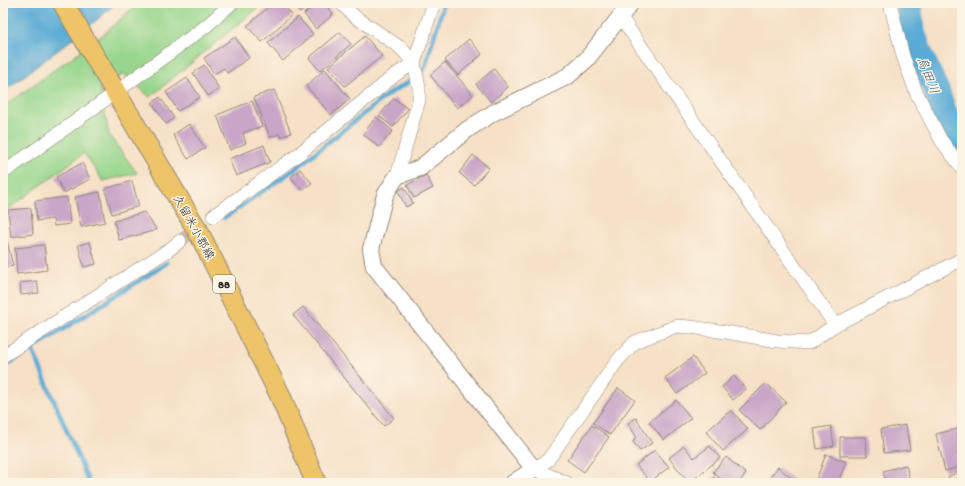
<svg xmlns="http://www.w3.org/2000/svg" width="965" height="486" font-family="'Gochi Hand','Klee One',sans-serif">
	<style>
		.green { fill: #97d68c; stroke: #61805c }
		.water { fill: #5aabd5; stroke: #426b80 }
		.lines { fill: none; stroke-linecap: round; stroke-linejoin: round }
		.stream { stroke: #5aabd5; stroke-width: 4.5 }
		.river { stroke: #5aabd5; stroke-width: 26 }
		.building { fill: #c9a6c8 }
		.minor-tunnel { stroke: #cdbca7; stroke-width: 13; stroke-dasharray: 13 6; stroke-linecap: butt }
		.minor-casing { stroke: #908678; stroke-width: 14 }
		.tertiary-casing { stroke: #908678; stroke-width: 18 }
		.primary-casing { stroke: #908678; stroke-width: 22 }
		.minor { stroke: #fff; stroke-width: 13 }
		.tertiary { stroke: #fff; stroke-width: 16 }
		.primary { stroke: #eec469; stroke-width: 20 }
		.labels { text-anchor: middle; stroke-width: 3; stroke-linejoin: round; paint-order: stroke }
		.shield { fill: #fcf5e5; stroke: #6a6863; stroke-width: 1 }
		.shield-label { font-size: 11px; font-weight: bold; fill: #2b2b2b }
		.street-label { font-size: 12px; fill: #2b2b2b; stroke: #fcf5e5 }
		.water-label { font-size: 13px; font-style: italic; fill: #3b5866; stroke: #fcf5e5 }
	</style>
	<rect width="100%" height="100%" fill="#fcf5e5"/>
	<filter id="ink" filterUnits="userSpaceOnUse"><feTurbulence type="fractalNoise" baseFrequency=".025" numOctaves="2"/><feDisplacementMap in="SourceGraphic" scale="8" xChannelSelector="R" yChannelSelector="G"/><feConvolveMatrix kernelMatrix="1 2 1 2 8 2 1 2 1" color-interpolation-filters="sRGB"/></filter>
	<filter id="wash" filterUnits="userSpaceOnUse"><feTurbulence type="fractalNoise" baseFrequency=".012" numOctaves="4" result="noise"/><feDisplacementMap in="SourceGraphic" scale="16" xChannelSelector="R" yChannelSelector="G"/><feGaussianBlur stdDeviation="0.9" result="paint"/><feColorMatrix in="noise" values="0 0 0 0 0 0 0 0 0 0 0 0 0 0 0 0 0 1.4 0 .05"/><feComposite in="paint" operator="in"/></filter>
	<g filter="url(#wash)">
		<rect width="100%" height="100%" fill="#f6e0c6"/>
		<path class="green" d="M138 3H264L150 97 124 74 100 89 109 135 137 173 103 181 84 153 3 213V107L104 34Z"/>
		<path class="water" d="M3 3H116L92 24 3 92Z"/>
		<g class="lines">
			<g class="stream">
				<path d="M224 218 295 169 387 95 417 77 425 67 444 3"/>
				<path d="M3 367 32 349"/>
				<path d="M89 483 32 349 167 263"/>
			</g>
			<path class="river" d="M908 3 913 34 921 56 937 92 944 113 962 143"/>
		</g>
		<g id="blocks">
			<g class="building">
				<path d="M273 3H282L292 15 262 42 247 26Z"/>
				<path d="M291 3H311L300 13Z"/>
				<path d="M317 3H324L333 14 316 29 304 14Z"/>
				<path d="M298 17 313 34 283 61 268 43Z"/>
				<path d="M340 32 351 44 320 71 309 58Z"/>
				<path d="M365 36 382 56 345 86 328 67Z"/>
				<path d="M235 37 249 58 227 73 224 68 214 74 204 58Z"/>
				<path d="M469 39 482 54 458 75 445 60Z"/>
				<path d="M445 62 473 95 457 108 430 75Z"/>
				<path d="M204 65 219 89 208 96 193 73Z"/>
				<path d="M325 69 350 99 331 115 306 86Z"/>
				<path d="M494 69 508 87 491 102 476 84Z"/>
				<path d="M187 78 200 97 178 111 166 92Z"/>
				<path d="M274 90 291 133 281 137 279 134 270 137 254 97Z"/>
				<path d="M160 97 174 118 166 124 152 103Z"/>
				<path d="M394 98 408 109 393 127 379 116Z"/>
				<path d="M252 101 262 126 243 133 246 143 230 150 217 115Z"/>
				<path d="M376 117 393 131 379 147 363 134Z"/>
				<path d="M189 124 205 148 188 159 173 135Z"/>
				<path d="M264 145 270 162 236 176 229 159Z"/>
				<path d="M473 155 489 168 474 185 459 173Z"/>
				<path d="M82 163 90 179 64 193 56 177Z"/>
				<path d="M300 169 312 183 302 190 291 177Z"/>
				<path d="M426 175 433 188 414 198 407 185Z"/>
				<path d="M132 181 139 206 112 214 105 189Z"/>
				<path d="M404 187 413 203 406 207 398 191Z"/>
				<path d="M100 192 105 222 81 227 75 197Z"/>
				<path d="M67 197 70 224 54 226 53 219 37 221 35 201Z"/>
				<path d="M31 208 33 234 11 237 8 210Z"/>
				<path d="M144 212 157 230 119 240 114 221Z"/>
				<path d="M7 241 13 266 3 268V242Z"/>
				<path d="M90 242 96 264 84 267 78 245Z"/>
				<path d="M44 245 47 270 17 274 15 248Z"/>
				<path d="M37 281 39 293 21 295 20 283Z"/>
				<path d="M303 307 394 418 384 426 293 315Z"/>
				<path d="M693 357 705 373 677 394 665 378Z"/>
				<path d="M734 376 746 389 733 400 722 387Z"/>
				<path d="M766 383 786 402 760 430 739 410Z"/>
				<path d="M618 388 635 400 610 435 593 423Z"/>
				<path d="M676 400 691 418 664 440 649 422Z"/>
				<path d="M731 410 748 429 723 451 706 432Z"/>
				<path d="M636 418 652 443 640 451 633 442 636 436 628 423Z"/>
				<path d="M592 425 609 437 584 472 567 460Z"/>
				<path d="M906 425 910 450 884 453 881 429Z"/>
				<path d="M831 426 834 446 817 449 814 429Z"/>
				<path d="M962 428V451L957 452 960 467 945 471 936 434Z"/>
				<path d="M840 437H866L867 456H840Z"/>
				<path d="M684 446 694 458 710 446 720 458 689 483 669 458Z"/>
				<path d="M655 450 669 467 650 482 636 465Z"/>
				<path d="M826 454 846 462 838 483H815Z"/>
				<path d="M726 457 746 474 738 483H725L713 472Z"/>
				<path d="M906 465 910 481 900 483H886L883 471Z"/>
				<path d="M778 467 797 483H765Z"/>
				<path d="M962 470V483H951L948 477Z"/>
				<path d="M714 477 720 483H707Z"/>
			</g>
		</g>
	</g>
	<g filter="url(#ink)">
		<use href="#blocks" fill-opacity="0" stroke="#908678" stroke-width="1"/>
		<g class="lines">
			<path class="minor-tunnel" d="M180 241 213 216"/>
			<defs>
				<g id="minor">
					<path d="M341 3 354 16 401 48 414 63 419 87V100L397 176"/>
					<path d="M890 3 903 56 916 92 941 140 962 168"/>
					<path d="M620 16 835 325"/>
					<path d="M3 173 116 92 205 27 232 3"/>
					<path d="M213 216 299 154 395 75 414 63 434 3"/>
					<path d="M3 356 170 249 180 241"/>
					<path d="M534 469 548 460 618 360 635 342 677 326 690 327 726 332 777 341 809 343 835 325 962 259"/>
					<path d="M534 469 567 483"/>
				</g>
				<path id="tertiary" d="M513 483 534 469 374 266 371 249 385 195 397 176 420 168 468 129 493 113 568 76 587 59 631 3"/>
				<path id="primary" d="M63 3 199 233 280 395 316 483"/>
			</defs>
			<use href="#minor" class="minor-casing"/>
			<use href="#tertiary" class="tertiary-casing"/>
			<use href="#primary" class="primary-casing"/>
			<use href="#minor" class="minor"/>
			<use href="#tertiary" class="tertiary"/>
			<use href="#primary" class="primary"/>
		</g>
	</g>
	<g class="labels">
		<rect class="shield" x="213" y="275" width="22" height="18" rx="3"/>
		<g class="shield-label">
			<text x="224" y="288">88</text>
		</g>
		<g class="street-label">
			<text transform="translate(194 227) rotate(61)" y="4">久留米小郡線</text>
		</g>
		<g class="water-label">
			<text transform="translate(929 75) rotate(69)" y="5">烏田川</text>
		</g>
	</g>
	<rect width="965" height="486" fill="none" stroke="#fcf5e5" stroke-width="16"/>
</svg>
